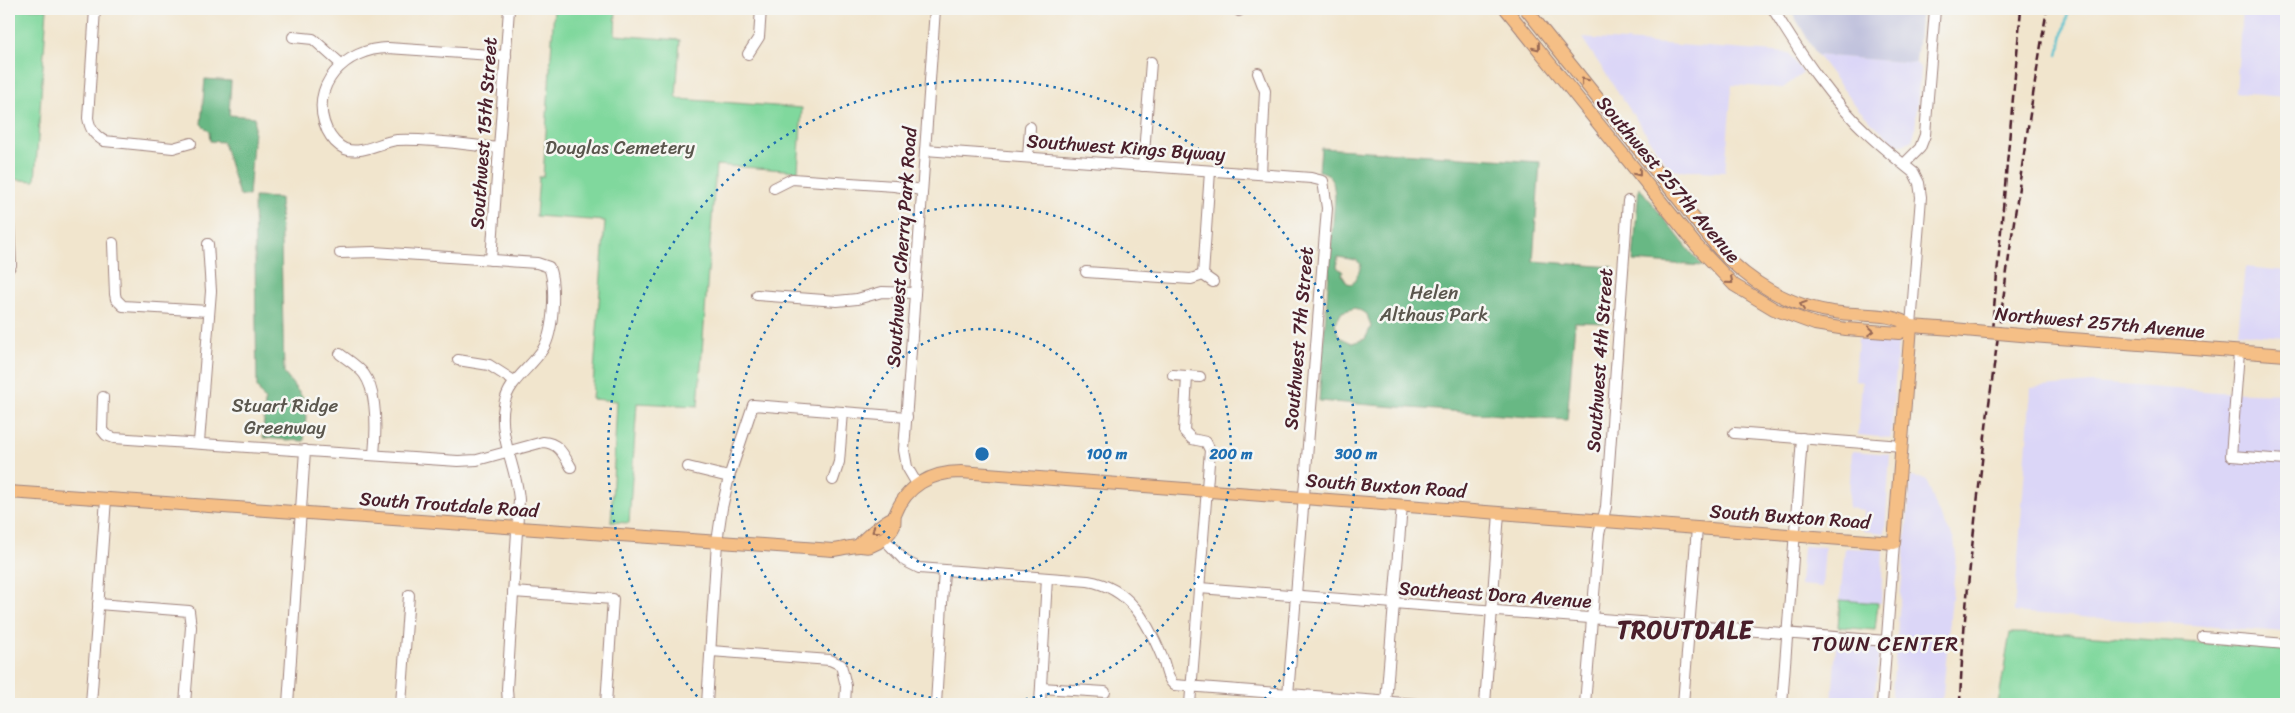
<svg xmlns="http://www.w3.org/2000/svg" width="2295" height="713" font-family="Sriracha,sans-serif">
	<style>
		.built { fill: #dbd6f7 }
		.industrial { fill: #c1c2dd }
		.green { fill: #80d89d; stroke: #657c64 }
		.forest { fill: #68b884; stroke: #596c58; fill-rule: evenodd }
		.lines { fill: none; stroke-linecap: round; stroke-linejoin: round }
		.stream { stroke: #56c2d0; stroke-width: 2.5 }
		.minor-casing { stroke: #9e827c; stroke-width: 12 }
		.major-casing { stroke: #9e827c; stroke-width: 14 }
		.minor { stroke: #fff; stroke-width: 10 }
		.major { stroke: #f5bf86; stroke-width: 12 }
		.rail { stroke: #4a1f2b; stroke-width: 2.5; stroke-dasharray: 8 4; stroke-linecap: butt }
		.major-bridge-casing { stroke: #9e827c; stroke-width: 14; stroke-linecap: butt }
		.major-bridge { stroke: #f5bf86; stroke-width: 12 }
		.oneway { stroke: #976754 }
		.ring { fill: none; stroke: #1f6fb2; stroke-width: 2.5; stroke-dasharray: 2.5 5 }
		.labels { text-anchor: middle; stroke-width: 5; stroke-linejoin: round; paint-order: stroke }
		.street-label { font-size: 19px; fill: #4a1f2b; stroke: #f6f6f2 }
		.park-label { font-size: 19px; fill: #5a564d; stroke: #f6f6f2 }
		.quarter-label { font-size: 21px; letter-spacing: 1px; fill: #4a1f2b; stroke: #f6f6f2 }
		.district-label { font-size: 24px; font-weight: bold; letter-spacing: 1px; fill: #4a1f2b; stroke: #f6f6f2 }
		.centre { fill: #1f6fb2; stroke: #f6f6f2; stroke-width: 2.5 }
		.ring-label { font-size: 15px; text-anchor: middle; font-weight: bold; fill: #1f6fb2; stroke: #f6f6f2; stroke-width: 5; stroke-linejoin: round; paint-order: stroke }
	</style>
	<rect width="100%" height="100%" fill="#f6f6f2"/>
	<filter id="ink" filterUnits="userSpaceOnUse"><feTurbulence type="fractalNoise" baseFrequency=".02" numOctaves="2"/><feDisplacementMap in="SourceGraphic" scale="10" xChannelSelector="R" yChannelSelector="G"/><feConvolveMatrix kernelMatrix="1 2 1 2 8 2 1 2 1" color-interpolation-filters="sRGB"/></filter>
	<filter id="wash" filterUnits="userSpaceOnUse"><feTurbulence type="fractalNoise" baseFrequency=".0096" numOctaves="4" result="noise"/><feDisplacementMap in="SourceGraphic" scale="20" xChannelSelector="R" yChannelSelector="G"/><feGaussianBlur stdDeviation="1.12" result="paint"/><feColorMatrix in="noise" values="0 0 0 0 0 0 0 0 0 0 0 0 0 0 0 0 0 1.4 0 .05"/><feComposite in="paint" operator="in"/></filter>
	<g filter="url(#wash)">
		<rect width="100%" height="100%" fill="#f1e5cd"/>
		<g class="built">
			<path d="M2242 9H2286V97L2236 93Z"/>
			<path d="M1582 38 1789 53 1803 73 1783 88 1732 85 1725 172 1670 170Z"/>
			<path d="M1817 55 1916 63 1920 69 1915 131 1912 140 1903 145 1893 142 1860 111Z"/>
			<path d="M2245 267 2286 271V337L2238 333Z"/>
			<path d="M1858 339 1898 342 1891 438 1858 435 1862 382 1855 381Z"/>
			<path d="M2092 383 2217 392 2286 394V632L2014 612 2031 388Z"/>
			<path d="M1852 451 1890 454 1885 533 1863 531 1864 510 1848 508Z"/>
			<path d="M1911 477 1926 479 1938 512 1954 539 1956 555 1942 704H1891Z"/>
			<path d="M1803 546 1825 547 1822 587 1800 585Z"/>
			<path d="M1845 548 1881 549 1883 551 1881 603 1840 600Z"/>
			<path d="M1836 644 1873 647 1879 652 1874 704H1832Z"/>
		</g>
		<path class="industrial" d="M1790 9H1921L1916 63 1817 55Z"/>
		<g class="green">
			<path d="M9 9H47L35 181 9 179Z"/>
			<path d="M554 9H616L615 35 680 40 676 96 679 99 802 108 798 171 716 165 698 406 637 403 629 523 611 522 617 401 592 399 605 221 536 216 539 177H543Z"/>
			<path d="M1840 600 1878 603 1875 630 1838 627Z"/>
			<path d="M2010 633 2067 634 2286 649V704H1998Z"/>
		</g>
		<g class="forest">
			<path d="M205 79 231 81 229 115 255 117 249 196 239 195 223 142 210 141 209 132 201 124Z"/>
			<path d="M1321 148 1540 162 1533 261 1613 267 1609 323 1575 322 1567 420 1319 401 1335 197C1334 185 1333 173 1319 171ZM1338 257 1356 260 1361 264 1359 272 1352 284 1347 283 1342 275 1343 272 1337 267ZM1355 308 1367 314 1371 327 1365 339 1352 343 1339 337 1335 324 1342 312Z"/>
			<path d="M1639 187 1694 256 1703 266 1633 261Z"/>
			<path d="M254 197 280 198 284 373 307 403 304 441 263 438 265 401 257 387Z"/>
		</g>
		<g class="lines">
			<path class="stream" d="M2058 55 2069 9"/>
		</g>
	</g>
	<g filter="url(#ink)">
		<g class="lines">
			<defs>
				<g id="minor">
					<path d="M95 9 88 118C90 129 94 135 104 141L173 148 191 143"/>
					<path d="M1238 9 1239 11"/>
					<path d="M1773 9C1801 55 1830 99 1870 136 1884 149 1899 161 1914 173L1919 183 1921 197 1911 326"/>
					<path d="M293 37 313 39 341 64"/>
					<path d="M748 54 759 37 761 9"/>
					<path d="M1258 73 1265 91 1261 174"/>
					<path d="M499 148C469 145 426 138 397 140 380 142 362 155 345 149 336 145 331 138 327 130 307 86 346 48 388 48L506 56"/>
					<path d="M925 150 1311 178 1323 181 1327 208 1288 695"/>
					<path d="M1028 157 1030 127"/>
					<path d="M1904 164 1920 148 1925 135 1935 9"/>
					<path d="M1143 166 1151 62"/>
					<path d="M774 188 792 179 894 186 922 190"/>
					<path d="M113 243 115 294 116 299 123 306 208 311"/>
					<path d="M340 253 374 252 537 263 549 267C556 286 554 331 543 349 530 369 508 381 504 405 498 437 517 468 519 500L507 689 508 704"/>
					<path d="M491 260 509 9"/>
					<path d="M9 268 11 265 9 224"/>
					<path d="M1086 272 1191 279 1203 275"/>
					<path d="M1203 275 1210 171"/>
					<path d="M1203 275 1213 282"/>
					<path d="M757 295 837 301 857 299 882 292 915 293"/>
					<path d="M2239 352 2231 456 2286 460"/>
					<path d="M340 354C348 360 358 366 364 374 378 393 376 433 374 455"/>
					<path d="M458 360 489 365 514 381"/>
					<path d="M1173 375 1200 377"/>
					<path d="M1187 376 1184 431 1192 439 1206 442 1210 450 1190 704"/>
					<path d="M103 397 102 430 106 435 114 438 458 461 477 460 543 442C559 443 563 454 571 467"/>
					<path d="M1734 433 1902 446"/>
					<path d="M199 442 211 291 208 244"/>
					<path d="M688 467 729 477"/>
					<path d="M833 480 839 462 843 412"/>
					<path d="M917 484 907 467 904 450 935 9"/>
					<path d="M883 538 905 561 919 568 1088 581C1130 588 1147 621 1162 657 1166 666 1166 678 1174 685L1417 704"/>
					<path d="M1199 588 1887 641"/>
					<path d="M513 592 613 599 606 704"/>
					<path d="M98 604 189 611 191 627 185 704"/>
					<path d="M2203 637 2286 644"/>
					<path d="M711 651 830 660 841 665"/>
					<path d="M841 665 846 686 845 704"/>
					<path d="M1041 688 1105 692"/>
					<path d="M1386 702 1402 505"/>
					<path d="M91 704 106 499"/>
					<path d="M288 704 305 450"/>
					<path d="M401 704 409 595"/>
					<path d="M707 704 717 542 722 508 729 477 753 405 907 417"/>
					<path d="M936 704 944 570"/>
					<path d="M1040 704 1047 578"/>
					<path d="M1485 704 1499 513"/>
					<path d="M1585 704 1599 534 1606 507 1628 201"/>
					<path d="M1683 704 1697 528"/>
					<path d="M1782 704 1802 438"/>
					<path d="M1882 704 1894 543"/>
				</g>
				<g id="major">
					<path d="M1506 9 1696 245 1734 285 1774 309 1815 324 1846 329 1899 333 1911 326"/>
					<path d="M1526 9 1713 242C1745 281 1790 308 1841 313 1864 316 1892 312 1911 326"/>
					<path d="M1911 326 1953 329"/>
					<path d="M2032 336 2286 355"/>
					<path d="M9 492 833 550C842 549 851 546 860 546 864 546 866 548 871 546 879 543 890 535 894 526 895 523 894 519 895 515 906 486 931 472 961 472L1894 543 1911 326"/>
					<path d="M858 546C865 537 884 521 894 517"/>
				</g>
			</defs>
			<use href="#minor" class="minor-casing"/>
			<use href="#major" class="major-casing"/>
			<use href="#minor" class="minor"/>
			<use href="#major" class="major"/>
			<g class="rail">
				<path d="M1992 330 2021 9"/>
				<path d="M1960 704C1963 609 1976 514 1987 419 2005 282 2024 145 2047 9"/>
			</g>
			<defs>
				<path id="major-bridge" d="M1953 329 2032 336"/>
			</defs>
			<use href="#major-bridge" class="major-bridge-casing"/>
			<use href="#major-bridge" class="major-bridge"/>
		</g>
		<defs><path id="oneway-chevron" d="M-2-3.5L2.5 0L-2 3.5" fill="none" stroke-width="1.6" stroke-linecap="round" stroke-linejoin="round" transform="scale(1.25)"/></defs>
		<g class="oneway">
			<use href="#oneway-chevron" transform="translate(1537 47) rotate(51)"/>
			<use href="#oneway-chevron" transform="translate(1584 81) rotate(-129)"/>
			<use href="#oneway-chevron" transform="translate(1638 173) rotate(51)"/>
			<use href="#oneway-chevron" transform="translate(1730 281) rotate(41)"/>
			<use href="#oneway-chevron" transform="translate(1803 305) rotate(-161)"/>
			<use href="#oneway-chevron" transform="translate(1871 331) rotate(4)"/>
			<use href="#oneway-chevron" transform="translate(875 530) rotate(142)"/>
		</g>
	</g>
	<g class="ring">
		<circle cx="982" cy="454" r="125"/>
		<circle cx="982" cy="454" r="249"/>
		<path d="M702 702A374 374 0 1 1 1262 702"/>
	</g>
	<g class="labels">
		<g class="street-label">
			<text transform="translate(483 133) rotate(-86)" y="7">Southwest 15th Street</text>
			<text transform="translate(1126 147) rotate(4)" y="7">Southwest Kings Byway</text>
			<text transform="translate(1669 179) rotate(50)" y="7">Southwest 257th Avenue</text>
			<text transform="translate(901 247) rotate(-86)" y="7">Southwest Cherry Park Road</text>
			<text transform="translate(2100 322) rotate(5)" y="7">Northwest 257th Avenue</text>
			<text transform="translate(1298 338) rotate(-85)" y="7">Southwest 7th Street</text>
			<text transform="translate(1599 360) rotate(-86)" y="7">Southwest 4th Street</text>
			<text transform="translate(1386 485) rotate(4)" y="7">South Buxton Road</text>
			<text transform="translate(449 504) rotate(4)" y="7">South Troutdale Road</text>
			<text transform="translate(1790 516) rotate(4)" y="7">South Buxton Road</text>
			<text transform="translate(1495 594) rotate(4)" y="7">Southeast Dora Avenue</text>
		</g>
		<g class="park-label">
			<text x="620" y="154">Douglas Cemetery</text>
			<text x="1434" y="299">Helen<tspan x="1434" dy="22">Althaus Park</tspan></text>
			<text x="285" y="412">Stuart Ridge<tspan x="285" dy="22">Greenway</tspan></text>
		</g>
		<g class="quarter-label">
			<text x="1885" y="651">TOWN CENTER</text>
		</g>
		<g class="district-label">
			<text x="1685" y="638">TROUTDALE</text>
		</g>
	</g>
	<circle cx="982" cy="454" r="8" class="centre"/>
	<g class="ring-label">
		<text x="1107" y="459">100 m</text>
		<text x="1231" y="459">200 m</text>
		<text x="1356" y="459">300 m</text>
	</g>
	<rect width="2295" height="713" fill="none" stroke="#f6f6f2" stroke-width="30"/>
</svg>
